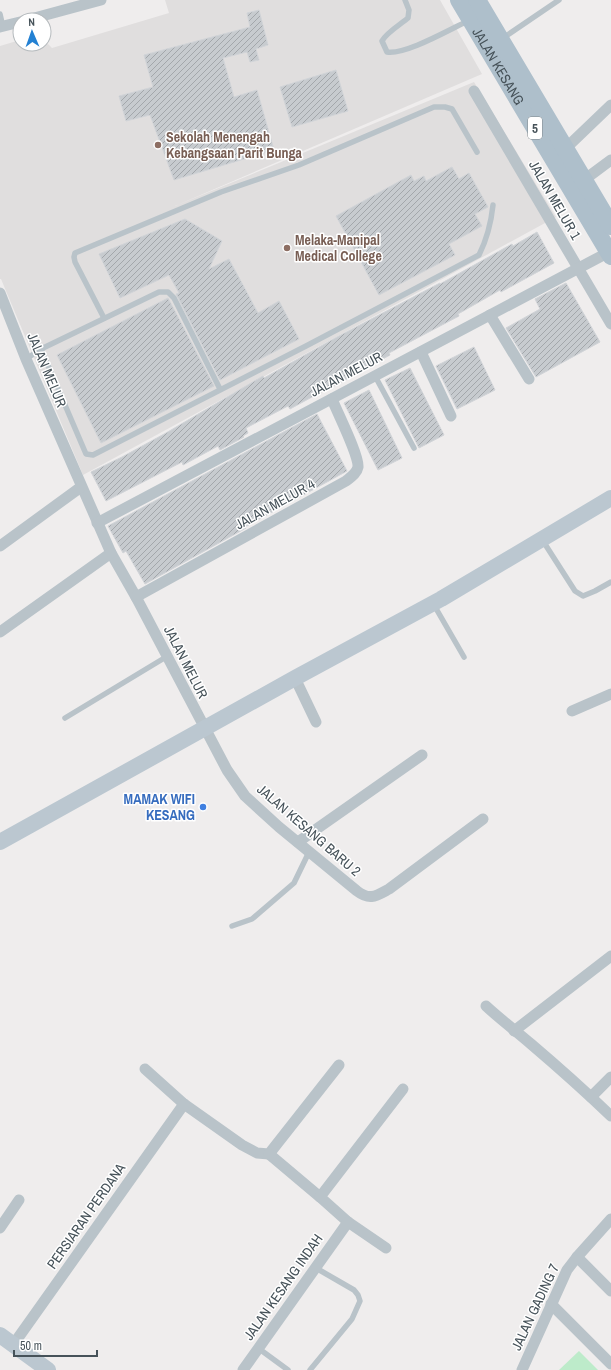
<svg xmlns="http://www.w3.org/2000/svg" width="611" height="1370" font-family="'Archivo Narrow',sans-serif">
	<style>
		.education { fill: #e0dede }
		.green { fill: #bdebca }
		.building { fill: url(#building-hatch); stroke: #d1d4d8 }
		.lines { fill: none; stroke-linecap: round; stroke-linejoin: round }
		.lane { stroke: #b9c3c9; stroke-width: 5.5 }
		.street { stroke: #b9c3c9; stroke-width: 11 }
		.secondary { stroke: #bbc7d0; stroke-width: 16 }
		.primary { stroke: #aebfcb; stroke-width: 18 }
		.education-dot { fill: #8d6e63; stroke: #fff; stroke-width: 1.5 }
		.shop-dot { fill: #3f7fe0; stroke: #fff; stroke-width: 1.5 }
		.labels { text-anchor: middle; stroke-width: 3; stroke-linejoin: round; paint-order: stroke }
		.shield { fill: #fff; stroke: #7e868b; stroke-width: 1 }
		.shield-label { font-size: 13px; font-weight: bold; fill: #465259 }
		.street-label { font-size: 14px; fill: #465259; stroke: #fff }
		.education-label { font-size: 14px; font-weight: bold; fill: #785e54; stroke: #fff; text-anchor: start }
		.shop-label { font-size: 14px; font-weight: bold; fill: #366cbe; stroke: #fff; text-anchor: end }
	</style>
	<defs>
		<pattern id="building-hatch" width="6" height="6" patternUnits="userSpaceOnUse"><rect width="6" height="6" fill="#c7cbcf"/><path d="M-1 1l2-2M0 6l6-6M5 7l2-2" fill="none" stroke="#a3a7ab"/></pattern>
	</defs>
	<rect width="100%" height="100%" fill="#efeded"/>
	<path class="education" d="M165 0H440L482 74 175 206 474 82 556 217 83 475 1 279H0V46L20 40V44H44V40L52 48 169 13Z"/>
	<path class="green" d="M579 1351 598 1370H559Z"/>
	<g class="building">
		<path d="M259 10 268 45 256 49 259 60 250 62 247 52 223 58 234 97 257 90 274 150 174 180 150 115 126 121 119 96 153 87 144 55 250 27 247 13Z"/>
		<path d="M336 70 348 111 292 127 280 87Z"/>
		<path d="M452 167 459 179 469 173 488 207 475 214 482 226 449 244 455 255 379 295 336 216 411 175 414 181 424 176 426 181Z"/>
		<path d="M185 219 222 241 209 269 229 259 258 313 279 301 299 339 220 380 176 294 179 293 169 275 120 298 99 254Z"/>
		<path d="M537 232 554 263 501 292 500 290 458 314 459 316 389 353 390 355 334 386V385L290 409 288 406 246 428 248 433 243 436 244 437 220 450 218 446 183 465 182 462 106 501 91 472 122 457 166 433 263 376 264 378 337 337 440 283V284L512 244 513 246Z"/>
		<path d="M566 283 600 342 536 377 506 328 540 309 535 299Z"/>
		<path d="M168 298 214 386 101 443 57 355Z"/>
		<path d="M474 347 495 390 457 409 436 366Z"/>
		<path d="M410 368 444 435 419 448 385 380Z"/>
		<path d="M369 390 402 458 378 470 344 403Z"/>
		<path d="M317 414 347 471 245 527 246 528 145 584 126 551 123 553 108 526Z"/>
	</g>
	<g class="lines">
		<g class="lane">
			<path d="M405 0 409 10 408 18C401 24 386 33 382 41L387 52C406 55 450 29 468 21"/>
			<path d="M0 14 3 27"/>
			<path d="M503 38 559 0"/>
			<path d="M104 318 75 262 74 257 75 253 221 192 299 165 434 107H445L452 109 477 152"/>
			<path d="M41 349 86 454 93 455 306 346 479 255C487 239 491 224 493 205"/>
			<path d="M26 359 41 349 159 292H168L174 298 220 389"/>
			<path d="M375 376 414 448"/>
			<path d="M543 541 575 591 583 596 595 591 611 582"/>
			<path d="M434 605 464 657"/>
			<path d="M65 718 166 657"/>
			<path d="M232 926 252 919 294 883 309 852"/>
			<path d="M258 1348 288 1370"/>
			<path d="M310 1370 352 1319 360 1301 358 1295 354 1290 316 1268"/>
		</g>
		<g class="street">
			<path d="M27 20 101 0"/>
			<path d="M0 27 20 22"/>
			<path d="M474 91 611 324"/>
			<path d="M565 149 611 105"/>
			<path d="M584 180 611 160"/>
			<path d="M0 293 26 359 111 553 136 597 227 770 245 796 279 827 357 891C370 901 376 896 389 889L483 819"/>
			<path d="M490 315 529 379"/>
			<path d="M421 352 451 416"/>
			<path d="M97 523 609 252"/>
			<path d="M0 546 81 487"/>
			<path d="M136 597 346 481C351 477 357 473 358 467 359 455 337 412 332 399"/>
			<path d="M0 632 111 553"/>
			<path d="M295 678 316 722"/>
			<path d="M572 711 611 694"/>
			<path d="M298 842 422 755"/>
			<path d="M486 1006C500 1019 516 1031 531 1044 558 1067 585 1091 611 1116"/>
			<path d="M514 1031 611 956"/>
			<path d="M145 1069 184 1104 242 1145 257 1153 269 1154 339 1065"/>
			<path d="M591 1097 611 1077"/>
			<path d="M269 1154 320 1197"/>
			<path d="M0 1228 19 1200"/>
			<path d="M386 1248 348 1222 320 1197 403 1089"/>
			<path d="M577 1257 611 1291"/>
			<path d="M551 1304 611 1364"/>
			<path d="M13 1345 184 1104"/>
			<path d="M243 1370 348 1222"/>
			<path d="M522 1370 567 1270 577 1257 611 1219"/>
		</g>
		<g class="secondary">
			<path d="M0 842 295 678 441 599 611 498"/>
			<path d="M0 1335 48 1370"/>
		</g>
		<g class="primary">
			<path id="s1" d="M459 0 611 256"/>
			<path d="M477 0 611 226"/>
		</g>
	</g>
	<g class="education-dot">
		<circle cx="158" cy="145" r="4"/>
		<circle cx="287" cy="248" r="4"/>
	</g>
	<circle class="shop-dot" cx="203" cy="807" r="4"/>
	<g class="labels">
		<rect class="shield" x="528" y="117" width="14" height="22" rx="3"/>
		<g class="shield-label">
			<text x="535" y="133">5</text>
		</g>
		<g class="street-label">
			<text dy="5" stroke="none"><textPath href="#s1" startOffset="77">JALAN KESANG</textPath></text>
			<text transform="translate(555 200) rotate(60)" y="5">JALAN MELUR 1</text>
			<text transform="translate(47 370) rotate(67)" y="5">JALAN MELUR</text>
			<text transform="translate(346 374) rotate(-28)" y="5">JALAN MELUR</text>
			<text transform="translate(275 504) rotate(-29)" y="5">JALAN MELUR 4</text>
			<text transform="translate(186 662) rotate(63)" y="5">JALAN MELUR</text>
			<text transform="translate(309 830) rotate(41)" y="5">JALAN KESANG BARU 2</text>
			<text transform="translate(86 1216) rotate(-55)" y="5">PERSIARAN PERDANA</text>
			<text transform="translate(283 1287) rotate(-55)" y="5">JALAN KESANG INDAH</text>
			<text transform="translate(535 1307) rotate(-65)" y="5">JALAN GADING 7</text>
		</g>
		<g class="education-label">
			<text x="166" y="142">Sekolah Menengah<tspan x="166" dy="16">Kebangsaan Parit Bunga</tspan></text>
			<text x="295" y="245">Melaka-Manipal<tspan x="295" dy="16">Medical College</tspan></text>
		</g>
		<g class="shop-label">
			<text x="195" y="804">MAMAK WIFI<tspan x="195" dy="16">KESANG</tspan></text>
		</g>
	</g>
	<g transform="translate(32 32) rotate(358)"><circle r="19" fill="#ffffff" stroke="#b5babd"/>
	<path d="M0-3L7 15L0 10L-7 15Z" fill="#2381d3"/>
	<text y="-6" font-size="11" font-weight="bold" text-anchor="middle" fill="#465259">N</text>
	</g>
	<path d="M14 1350v6h83v-6" fill="none" stroke="#465259" stroke-width="2"/>
	<text x="20" y="1350" font-size="12" fill="#465259" stroke="#ffffff" stroke-width="3" paint-order="stroke">50 m</text>
</svg>
